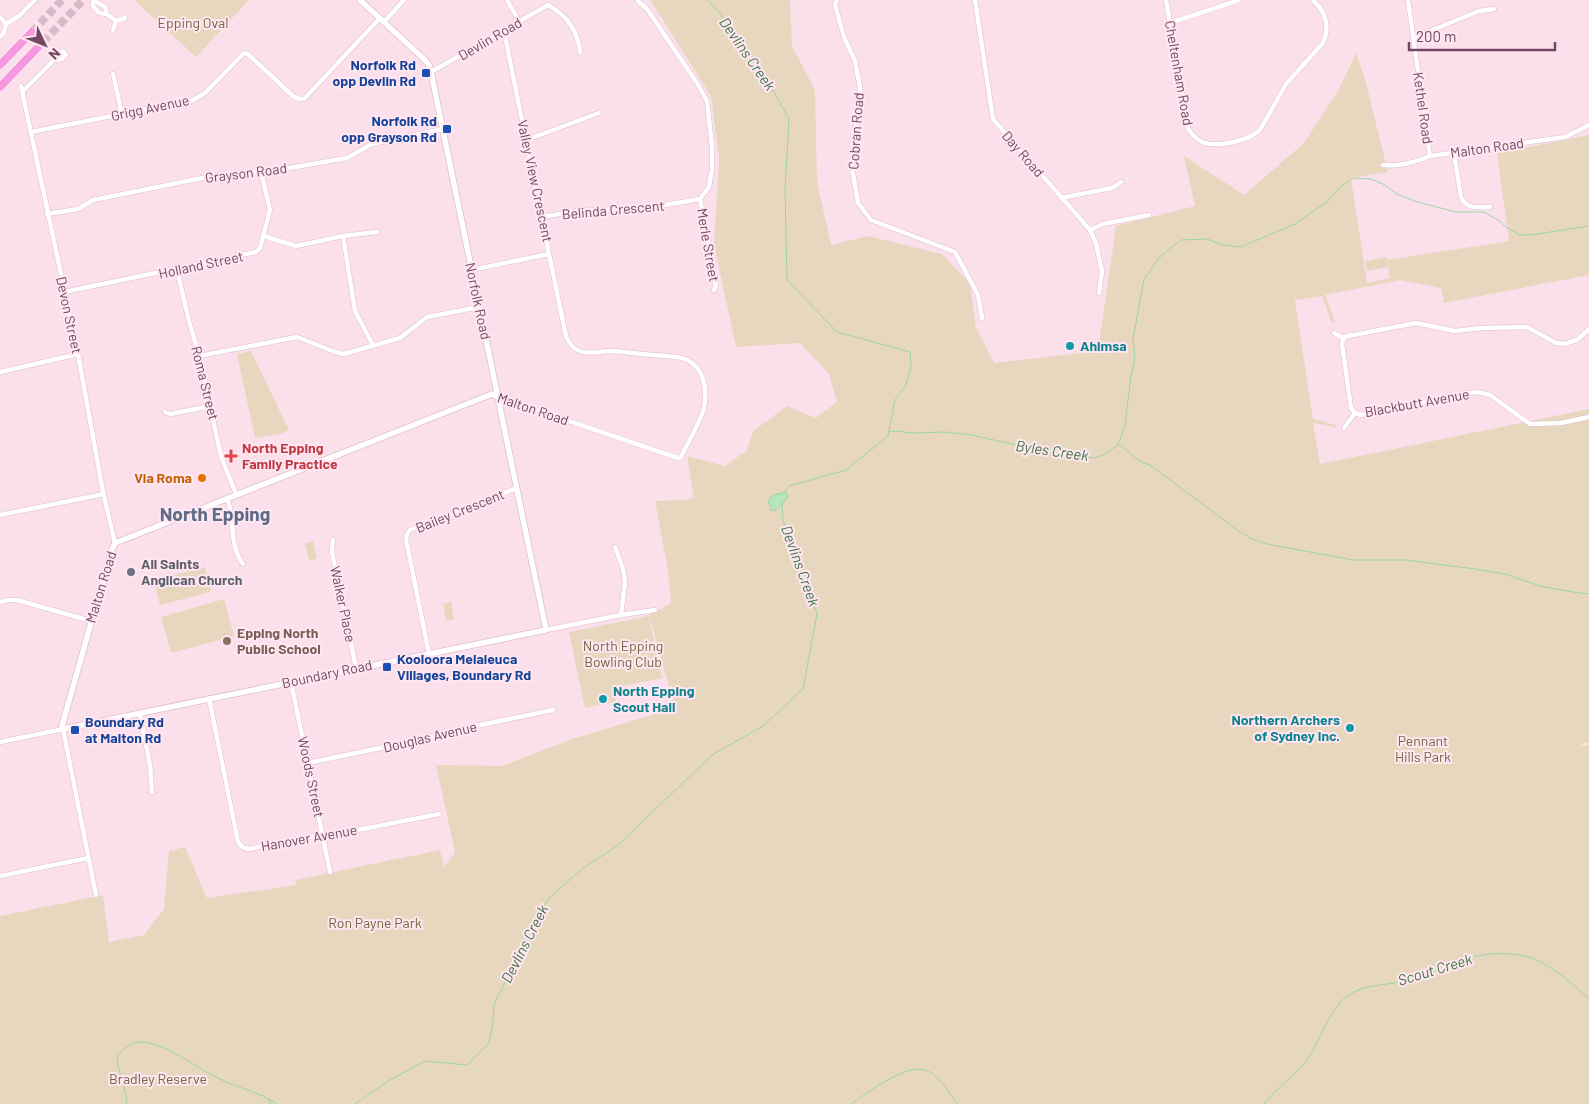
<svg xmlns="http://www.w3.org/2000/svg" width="1589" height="1104" font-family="Barlow,sans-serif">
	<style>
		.green { fill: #e8d7bf }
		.water { fill: #b6e4bc; stroke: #9cd5a4 }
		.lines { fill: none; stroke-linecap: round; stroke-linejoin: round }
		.stream { stroke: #9cd5a4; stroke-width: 1 }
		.motorway-tunnel { stroke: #d8bac9; stroke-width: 8; stroke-dasharray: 8 4; stroke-linecap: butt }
		.minor-casing { stroke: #dfbccf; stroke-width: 5.5 }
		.tertiary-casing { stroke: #dfbccf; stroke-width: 7 }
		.motorway-casing { stroke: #fff; stroke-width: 9 }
		.minor { stroke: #fff; stroke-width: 4.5 }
		.tertiary { stroke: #fff; stroke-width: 5.5 }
		.motorway { stroke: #f598dd; stroke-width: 8 }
		.transit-dot { fill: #1a4fb4; stroke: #ffe6f0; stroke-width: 2 }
		.culture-dot { fill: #0f9aa8; stroke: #ffe6f0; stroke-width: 2 }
		.health-dot { fill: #e0444e; stroke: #ffe6f0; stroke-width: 2 }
		.food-dot { fill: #e8710a; stroke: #ffe6f0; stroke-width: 2 }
		.worship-dot { fill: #6b7280; stroke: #ffe6f0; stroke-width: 2 }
		.education-dot { fill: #8d6e63; stroke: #ffe6f0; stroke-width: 2 }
		.labels { text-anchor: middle; stroke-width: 4; stroke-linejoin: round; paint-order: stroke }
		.park-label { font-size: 14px; fill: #776641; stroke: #ffe6f0 }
		.street-label { font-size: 14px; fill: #714863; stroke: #ffe6f0 }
		.transit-label { font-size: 14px; font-weight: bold; fill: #164399; stroke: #ffe6f0; text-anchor: end }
		.culture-label { font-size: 14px; font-weight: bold; fill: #0d838f; stroke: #ffe6f0; text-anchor: start }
		.health-label { font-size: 14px; font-weight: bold; fill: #be3a42; stroke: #ffe6f0; text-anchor: start }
		.food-label { font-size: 14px; font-weight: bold; fill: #c56008; stroke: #ffe6f0; text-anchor: end }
		.worship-label { font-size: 14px; font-weight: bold; fill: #5b616d; stroke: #ffe6f0; text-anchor: start }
		.education-label { font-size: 14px; font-weight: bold; fill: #785e54; stroke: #ffe6f0; text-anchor: start }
		.water-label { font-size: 15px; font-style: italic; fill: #3d7746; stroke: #ffe6f0 }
		.district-label { font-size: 19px; font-weight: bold; fill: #5c6b88; stroke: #ffe6f0 }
	</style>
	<rect width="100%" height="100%" fill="#fbe0eb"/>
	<g class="green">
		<path d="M134 0H249L196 57Z"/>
		<path d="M650 0H790L792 46 815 90 817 181 831 245 868 236 942 254 970 284 976 328 994 363 1098 351 1116 226 1195 206 1184 156 1244 195 1304 143 1339 89 1356 53 1365 79 1388 172 1351 178 1367 283 1390 278 1388 267 1367 271 1365 261 1386 257 1387 260 1509 241 1497 153 1589 135V275L1444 303 1441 288 1400 280 1325 295 1335 322 1332 323 1322 296 1295 300 1313 419 1336 425V427L1313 423 1320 464 1589 409V744L1587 742 1579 746 1589 745V1104H0V916L103 895 109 942 144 935 164 909 169 851 185 847 207 898 296 885 295 880 440 850 444 868 455 852 436 765 502 766 572 739 675 708 649 615 671 603 668 571 655 501 682 500 694 498 687 456 725 466 747 450 753 431 787 406 816 418 837 402 829 374 800 343 736 347 714 245 719 159 711 96Z"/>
		<path d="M251 351 289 430 280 434 255 438 237 354Z"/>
		<path d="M313 541 317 559 309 560 305 543Z"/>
		<path d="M205 567 211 592 160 605 154 580Z"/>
		<path d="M224 599 234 636 171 653 161 617Z"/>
		<path d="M451 602 454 620 446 621 443 604Z"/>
		<path d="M649 616 662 678 614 688 616 702 585 708 569 632Z"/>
	</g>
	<path class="water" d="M786 492 788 498 776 510 772 511 768 501 773 495Z"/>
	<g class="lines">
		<g class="stream">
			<path d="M708 0 729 24 761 69 789 119 785 188 787 280 837 332 910 352 911 367 906 385 895 400 888 436 846 470 789 486 783 493"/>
			<path d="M889 432 896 431 912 433 945 432 972 435 1051 453 1094 458 1103 455 1118 445 1125 426 1131 375 1135 358 1133 339 1144 279 1159 258 1181 240 1207 239 1223 245 1241 247 1295 224 1327 202 1341 186 1354 178 1371 179 1383 184 1397 194 1414 201 1456 212H1484L1501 222 1507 228 1520 235H1531L1589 226"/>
			<path d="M1119 445C1131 452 1136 462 1150 465L1236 529 1252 539 1267 544 1353 560H1406L1475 569 1505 574 1540 586 1573 592 1589 594"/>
			<path d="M268 1099 271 1104"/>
			<path d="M127 1104C126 1088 118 1073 117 1056 122 1050 130 1043 139 1042 164 1041 197 1069 220 1079 238 1088 260 1092 277 1104"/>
			<path d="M355 1104 390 1080 425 1061 467 1065 489 1043 493 1021 494 1004 548 899 583 868 617 846 712 755 763 726 803 689 817 614 803 570 783 520 782 503"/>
			<path d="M851 1104C868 1093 908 1061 928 1071 941 1078 949 1093 957 1104"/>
			<path d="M1264 1104C1278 1086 1299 1073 1311 1054 1321 1037 1331 1008 1347 996 1366 983 1388 986 1409 980 1427 975 1444 965 1462 960 1486 952 1518 950 1541 962 1558 971 1574 985 1589 999"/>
		</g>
		<g class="motorway-tunnel">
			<path d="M32 32 62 0"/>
			<path d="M43 42 83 0"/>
		</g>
		<defs>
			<g id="minor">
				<path d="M93 0 105 7 107 14 99 13 93 6V1"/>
				<path d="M507 0 519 21"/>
				<path d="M837 0 835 5 844 37 855 61 860 88 852 168 858 203 871 220 955 252 978 295 982 318"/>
				<path d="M975 0 993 119 1090 230 1096 243 1102 271 1099 293"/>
				<path d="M1166 0 1188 128C1198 147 1215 146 1234 142 1244 139 1252 137 1260 130L1286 84 1323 43C1330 27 1326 12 1313 0"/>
				<path d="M1408 0 1430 156"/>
				<path d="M107 14 116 21 125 18"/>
				<path d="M0 17 6 24"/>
				<path d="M384 22 404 0"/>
				<path d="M1170 23 1239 0"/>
				<path d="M113 30 116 21"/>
				<path d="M0 37 4 33 6 24 19 16 35 0"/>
				<path d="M1413 38 1479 11 1494 9"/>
				<path d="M431 72 548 5C566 15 578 31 580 52"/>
				<path d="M113 74 122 114"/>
				<path d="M21 86 78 354 103 492 115 543"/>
				<path d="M22 92 54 60 58 54 63 51 66 55 62 59 54 60"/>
				<path d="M31 132 193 100 205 93 244 53 248 54 294 97 300 99H304L380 18"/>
				<path d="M526 140 599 113"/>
				<path d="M1454 153 1461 197C1466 210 1478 207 1490 207"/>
				<path d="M1383 165C1398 167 1417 162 1430 156L1565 137 1589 125"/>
				<path d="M1061 198 1112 188 1121 182"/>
				<path d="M700 199 716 286 714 290"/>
				<path d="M47 214 78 209 93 200 217 175 278 170 347 158 372 144 443 129"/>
				<path d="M542 217 582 210 641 209 700 199 709 187 712 169V146L707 101 697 83 647 9 638 1"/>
				<path d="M1090 230 1103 224 1149 215"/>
				<path d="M264 236 296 246 343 236 377 232"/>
				<path d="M343 236 355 311 373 345"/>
				<path d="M177 270 189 321 199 356 221 456 236 494"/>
				<path d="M471 270 549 254 504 31"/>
				<path d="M64 292 256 252 260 248 270 210 261 172"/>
				<path d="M1589 329 1577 340 1564 344 1556 343 1527 327 1482 328 1455 331 1416 323 1348 336 1344 337 1342 344 1351 408 1355 413 1361 415 1462 394 1478 392 1490 395 1530 424 1561 423 1589 417"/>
				<path d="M1334 333 1344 339"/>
				<path d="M199 356 297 337 335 352 344 354 400 338 427 317 479 307"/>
				<path d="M0 372 78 354"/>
				<path d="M498 397 678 458 681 457C688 442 700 423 704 408 708 388 703 363 681 358 672 356 663 356 654 355 640 354 626 352 612 351 592 351 576 360 566 336L549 254"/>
				<path d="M165 412 170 414 211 406"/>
				<path d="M1344 428 1355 413"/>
				<path d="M227 498C236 520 228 544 243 564"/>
				<path d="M0 515 104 494"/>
				<path d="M333 540 332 552 356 668"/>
				<path d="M615 547 623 569 625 582 621 615"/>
				<path d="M0 602 8 600H17L91 621"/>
				<path d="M546 630 621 615 655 610"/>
				<path d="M429 654 406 539 407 534 410 530 517 488"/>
				<path d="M291 682 330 872"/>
				<path d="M209 698 238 842C241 847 244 848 249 849L319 835 327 836 439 814"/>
				<path d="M140 714 150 765 152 792"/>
				<path d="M0 742 63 729 96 895"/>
				<path d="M308 763 428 738 442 733 553 710"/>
				<path d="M0 876 88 858"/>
			</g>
			<path id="tertiary" d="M360 0 424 59 429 65 431 72C468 259 508 444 546 630L63 729 62 726 111 552 115 543 492 394 498 397"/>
			<g id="motorway">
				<path d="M0 65 32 32"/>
				<path d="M0 87 43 42"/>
			</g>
		</defs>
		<use href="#minor" class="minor-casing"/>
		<use href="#tertiary" class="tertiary-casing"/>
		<use href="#motorway" class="motorway-casing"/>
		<use href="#minor" class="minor"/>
		<use href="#tertiary" class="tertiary"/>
		<use href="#motorway" class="motorway"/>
	</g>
	<g class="transit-dot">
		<rect x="421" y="68" width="10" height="10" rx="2.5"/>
		<rect x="442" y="124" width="10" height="10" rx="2.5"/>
		<rect x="382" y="662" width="10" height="10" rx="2.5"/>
		<rect x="70" y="725" width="10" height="10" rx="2.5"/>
	</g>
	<g class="culture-dot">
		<circle cx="1070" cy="346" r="5"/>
		<circle cx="603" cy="699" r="5"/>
		<circle cx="1350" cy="728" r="5"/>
	</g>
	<path class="health-dot" d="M228.5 448.5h5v5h5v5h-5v5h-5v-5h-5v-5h5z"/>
	<circle class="food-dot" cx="202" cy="478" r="5"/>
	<circle class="worship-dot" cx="131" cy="572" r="5"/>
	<circle class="education-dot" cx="227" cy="641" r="5"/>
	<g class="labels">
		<g class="park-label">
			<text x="193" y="28">Epping Oval</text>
			<text x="623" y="651">North Epping<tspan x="623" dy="16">Bowling Club</tspan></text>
			<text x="1423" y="746">Pennant<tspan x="1423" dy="16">Hills Park</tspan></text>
			<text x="375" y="928">Ron Payne Park</text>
			<text x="158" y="1084">Bradley Reserve</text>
		</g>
		<g class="street-label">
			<text transform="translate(490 39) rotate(-30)" y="5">Devlin Road</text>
			<text transform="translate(1179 73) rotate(80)" y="5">Cheltenham Road</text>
			<text transform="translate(150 108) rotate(-12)" y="5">Grigg Avenue</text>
			<text transform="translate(1423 108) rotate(82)" y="5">Kethel Road</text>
			<text transform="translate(856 131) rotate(-86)" y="5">Cobran Road</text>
			<text transform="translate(1487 148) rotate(-8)" y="5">Malton Road</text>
			<text transform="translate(1023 154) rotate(49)" y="5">Day Road</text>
			<text transform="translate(246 173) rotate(-7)" y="5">Grayson Road</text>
			<text transform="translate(535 181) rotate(78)" y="5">Valley View Crescent</text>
			<text transform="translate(613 210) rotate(-5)" y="5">Belinda Crescent</text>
			<text transform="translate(708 245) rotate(80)" y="5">Merle Street</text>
			<text transform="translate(201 265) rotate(-12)" y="5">Holland Street</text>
			<text transform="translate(478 301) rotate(78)" y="5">Norfolk Road</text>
			<text transform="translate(69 315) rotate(78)" y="5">Devon Street</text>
			<text transform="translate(205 383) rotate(76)" y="5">Roma Street</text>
			<text transform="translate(1417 403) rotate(-10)" y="5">Blackbutt Avenue</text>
			<text transform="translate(533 409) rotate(19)" y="5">Malton Road</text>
			<text transform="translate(460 511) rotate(-22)" y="5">Bailey Crescent</text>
			<text transform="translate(101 587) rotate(-73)" y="5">Malton Road</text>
			<text transform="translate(343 604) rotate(78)" y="5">Walker Place</text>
			<text transform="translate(327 674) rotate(-12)" y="5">Boundary Road</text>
			<text transform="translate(430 737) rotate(-13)" y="5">Douglas Avenue</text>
			<text transform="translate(311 777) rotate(78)" y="5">Woods Street</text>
			<text transform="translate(309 838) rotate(-10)" y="5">Hanover Avenue</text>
		</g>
		<g class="transit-label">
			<text x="416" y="70">Norfolk Rd<tspan x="416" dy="16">opp Devlin Rd</tspan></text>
			<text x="437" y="126">Norfolk Rd<tspan x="437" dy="16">opp Grayson Rd</tspan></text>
			<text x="397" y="664" text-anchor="start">Kooloora Melaleuca<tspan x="397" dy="16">Villages, Boundary Rd</tspan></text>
			<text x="85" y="727" text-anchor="start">Boundary Rd<tspan x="85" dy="16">at Malton Rd</tspan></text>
		</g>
		<g class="culture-label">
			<text x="1080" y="351">Ahimsa</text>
			<text x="613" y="696">North Epping<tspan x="613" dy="16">Scout Hall</tspan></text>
			<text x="1340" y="725" text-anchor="end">Northern Archers<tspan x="1340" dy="16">of Sydney Inc.</tspan></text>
		</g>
		<g class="health-label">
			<text x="242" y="453">North Epping<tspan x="242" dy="16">Family Practice</tspan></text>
		</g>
		<g class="food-label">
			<text x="192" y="483">Via Roma</text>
		</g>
		<g class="worship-label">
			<text x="141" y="569">All Saints<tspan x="141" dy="16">Anglican Church</tspan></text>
		</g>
		<g class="education-label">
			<text x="237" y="638">Epping North<tspan x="237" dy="16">Public School</tspan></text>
		</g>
		<g class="water-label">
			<text transform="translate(747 54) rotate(55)" y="5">Devlins Creek</text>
			<text transform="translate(1052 451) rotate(8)" y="5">Byles Creek</text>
			<text transform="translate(800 566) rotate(70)" y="5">Devlins Creek</text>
			<text transform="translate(525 944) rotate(-63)" y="5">Devlins Creek</text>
			<text transform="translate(1435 970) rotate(-17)" y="5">Scout Creek</text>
		</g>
		<g class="district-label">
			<text x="215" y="521">North Epping</text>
		</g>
	</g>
	<g transform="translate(45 45) rotate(133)" stroke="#ffe6f0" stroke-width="4" paint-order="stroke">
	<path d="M0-4L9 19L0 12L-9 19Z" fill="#714863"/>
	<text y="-8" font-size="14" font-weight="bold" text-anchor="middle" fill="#714863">N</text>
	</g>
	<path d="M1409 42v8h146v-8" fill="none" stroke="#714863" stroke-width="2.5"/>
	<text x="1416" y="42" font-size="15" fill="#714863" stroke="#ffe6f0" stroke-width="4" paint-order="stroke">200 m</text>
</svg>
